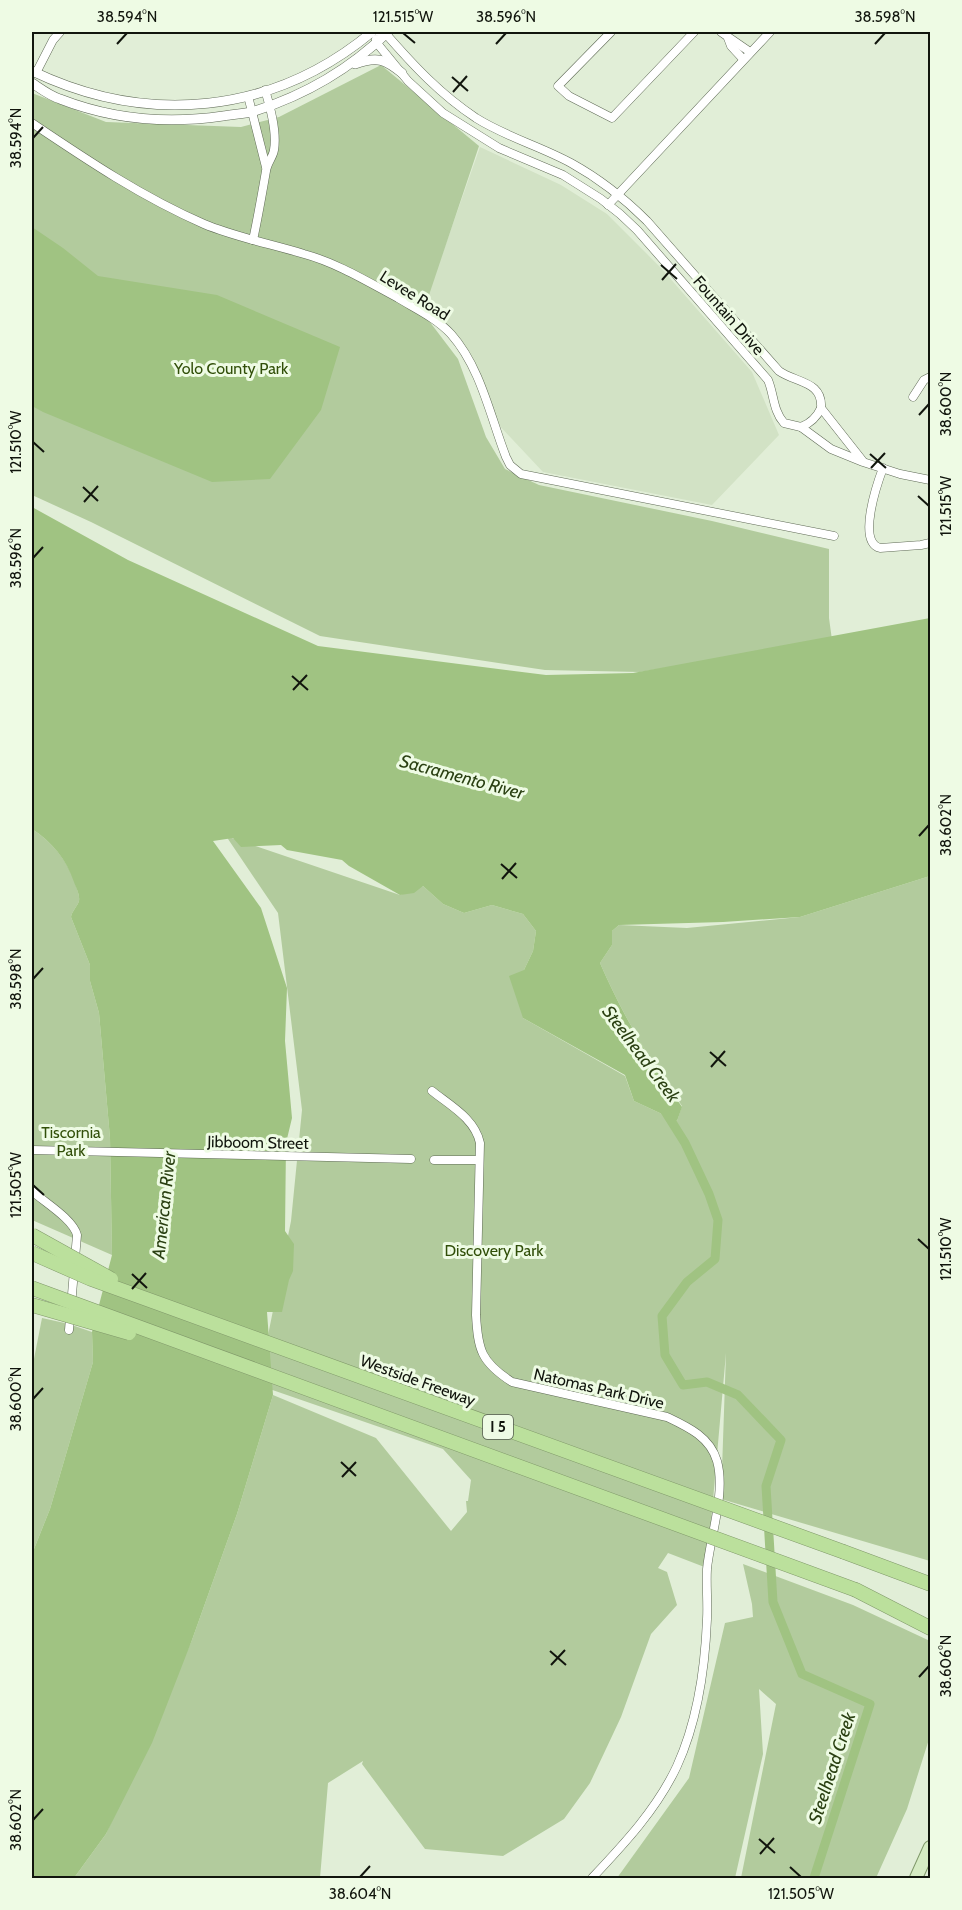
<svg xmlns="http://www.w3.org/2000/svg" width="962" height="1910" font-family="Cabin,sans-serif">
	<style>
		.built { fill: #d2e2c5 }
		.green { fill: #b2cb9d }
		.water { fill: #a0c382 }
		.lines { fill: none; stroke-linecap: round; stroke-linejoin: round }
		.canal { stroke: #a0c382; stroke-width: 9 }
		.minor-casing { stroke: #5f6a56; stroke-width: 9 }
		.tertiary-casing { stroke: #5f6a56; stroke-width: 10 }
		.primary-casing { stroke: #80996a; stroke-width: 14 }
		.motorway-casing { stroke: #80996a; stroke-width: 15 }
		.minor { stroke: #fff; stroke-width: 8 }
		.tertiary { stroke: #fff; stroke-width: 9 }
		.primary { stroke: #d6ecc4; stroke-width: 12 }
		.motorway { stroke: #bbe09c; stroke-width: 14 }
		.motorway-bridge-casing { stroke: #80996a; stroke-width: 15; stroke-linecap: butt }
		.motorway-bridge { stroke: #bbe09c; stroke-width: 14 }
		.ticks { fill: none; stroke: #11150d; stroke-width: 2 }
		.labels { text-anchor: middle; stroke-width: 6; stroke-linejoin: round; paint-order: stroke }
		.shield { fill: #eefbe4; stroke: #535a4e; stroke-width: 1.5 }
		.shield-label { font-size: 15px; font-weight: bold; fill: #11150d }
		.street-label { font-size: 16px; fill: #11150d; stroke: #eefbe4 }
		.park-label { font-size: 16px; fill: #314f09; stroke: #eefbe4 }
		.water-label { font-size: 18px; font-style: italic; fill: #2a4012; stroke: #eefbe4 }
		.neatline { fill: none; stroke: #11150d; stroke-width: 2 }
		.ticks-label { font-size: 15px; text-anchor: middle; fill: #11150d }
	</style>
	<rect width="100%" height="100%" fill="#e1eed7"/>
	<path class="built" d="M480 147 561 185 607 214 661 268 752 372 779 435 712 505 543 472 496 422 472 359 424 306Z"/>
	<g class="green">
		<path d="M381 65 479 146 423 313 458 359 486 437 505 469 539 485 712 521 829 549V618L832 640 640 672 545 670 320 636 91 522 32 495V93L106 122 241 127 279 117Z"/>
		<path d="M32 829C52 842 66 859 75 882 76 888 80 894 79 901 77 907 72 911 71 917L90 965V981L99 1013 110 1138 112 1255 32 1220Z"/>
		<path d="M226 836 400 895 423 886 443 904 464 913 492 905 523 914 536 931 533 951 524 970 523 1018 625 1076 634 1101 677 1121 682 1106C650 1061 622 1014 600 963L612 945V931L619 925 687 928 800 917 930 876V1561L721 1499 726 1353 707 1568 668 1553 658 1568 667 1572 677 1605 651 1634 621 1717 590 1783 564 1819 503 1856 425 1849 362 1764 363 1761 328 1783 320 1878H74L106 1834 192 1640 237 1514 273 1395 376 1438 451 1531 467 1512 466 1501H468L471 1480 443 1449 258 1385 291 1221 302 1110 278 913Z"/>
		<path d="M42 1318 69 1324 92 1332 93 1362 50 1509 32 1554V1369Z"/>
		<path d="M743 1564 853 1605 930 1641V1736L907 1809 876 1878H741L776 1704 759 1689 763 1754 735 1878H617L689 1778 725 1623 753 1617 752 1604Z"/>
	</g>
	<g class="water">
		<path d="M32 227 63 248 98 276 217 295 340 347 321 410 270 479 212 482 43 412 32 406Z"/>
		<path d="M32 507 128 560 318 646 546 675 633 673 930 618V876L800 917 723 922 619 925 612 931V945L600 963C622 1014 650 1061 682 1107L677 1121 634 1101 625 1075 523 1018 509 976 524 970 533 951 536 931 523 914 492 905 464 913 443 904 423 886 414 893 400 895 349 866 342 860 287 850 281 845 241 847 233 838 213 841 261 908 287 988 285 1041 292 1118 286 1143 285 1231 294 1244 293 1271 289 1280 282 1312H267L273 1395 237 1514 192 1640 152 1743 106 1834 74 1878H32V1554L50 1509 93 1362 92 1332 112 1255 110 1138 99 1013 90 981V965L71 917C72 911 77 907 79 901 80 894 76 888 74 882 66 859 52 842 32 829Z"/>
	</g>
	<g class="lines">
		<path class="canal" d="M663 1108 685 1143 709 1194 718 1220 715 1259 687 1282 662 1316 665 1355 683 1385 707 1382 738 1395 781 1440 766 1486 773 1602 802 1674 870 1704 814 1878"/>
		<defs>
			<g id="minor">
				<path d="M379 32 386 34C414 66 440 94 476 118 506 137 540 146 571 163 600 179 624 198 647 221L779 371C796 383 823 381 821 408L862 460"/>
				<path d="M611 32 558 86 569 96 612 118 694 32"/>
				<path d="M721 32 750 52"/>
				<path d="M728 38 731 46 743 59"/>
				<path d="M376 39V42L408 81 443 113 499 148 563 175 601 199 620 214 637 230 768 380C774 394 773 411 784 423L801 427 831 449 863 462 900 474 930 480"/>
				<path d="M36 73 53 40 60 32"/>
				<path d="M248 96 266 167"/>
				<path d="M32 123C87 160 142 197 204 224 235 237 271 244 304 254 337 263 368 282 398 298 416 309 436 318 451 334 481 368 490 416 506 457L510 465 521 474 834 536"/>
				<path d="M608 205 770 32"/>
				<path d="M253 240C258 217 262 194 266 171 267 163 273 157 274 150 277 133 270 106 265 90"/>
				<path d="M913 397 924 380 930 377"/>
				<path d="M801 427C811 423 817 417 821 408"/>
				<path d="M883 468C877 484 857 542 880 548L921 545 930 543"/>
				<path d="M432 1091C451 1106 475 1119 480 1143L476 1315C478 1350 481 1362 512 1382L667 1417C688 1427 710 1437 717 1461 726 1493 710 1537 707 1569 706 1586 708 1603 707 1619 705 1670 698 1720 677 1766 657 1809 624 1844 592 1878"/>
				<path d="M32 1150 411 1159"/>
				<path d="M434 1160H479"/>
				<path d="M32 1191C44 1202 73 1219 77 1235L69 1330"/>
			</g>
			<g id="tertiary">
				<path d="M355 64C377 56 385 59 402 73"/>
				<path d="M32 71C147 126 272 115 372 32"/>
				<path d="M32 83C41 89 50 96 60 99 111 119 168 124 223 116 233 114 245 114 255 111 305 95 350 69 388 32"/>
			</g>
			<path id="primary" d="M916 1878 930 1847"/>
			<g id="motorway">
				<path d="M844 1552 930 1584"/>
				<path d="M856 1590 930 1628"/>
			</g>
		</defs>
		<use href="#minor" class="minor-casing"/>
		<use href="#tertiary" class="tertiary-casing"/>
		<use href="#primary" class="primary-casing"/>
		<use href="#motorway" class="motorway-casing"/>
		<use href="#minor" class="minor"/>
		<use href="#tertiary" class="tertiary"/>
		<use href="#primary" class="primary"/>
		<use href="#motorway" class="motorway"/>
		<defs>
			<g id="motorway-bridge">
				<path d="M32 1235 111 1279"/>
				<path d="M32 1253 91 1279 152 1301 844 1552"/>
				<path d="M32 1288 856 1590"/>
				<path d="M32 1305 129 1333"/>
			</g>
		</defs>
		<use href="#motorway-bridge" class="motorway-bridge-casing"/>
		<use href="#motorway-bridge" class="motorway-bridge"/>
	</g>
	<path class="ticks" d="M403 33 415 43M117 44 127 33M496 44 506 33M875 44 885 33M452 77 468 91M453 92 467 76M33 138 43 127M661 265 677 279M662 280 676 264M919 415 929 404M33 442 44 452M870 454 886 468M871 468 885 453M83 487 98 501M918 496 929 506M84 502 98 486M33 558 43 547M292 676 308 690M293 690 307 675M919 836 929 825M501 864 517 878M502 879 516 863M33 979 43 968M710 1052 726 1066M711 1067 725 1051M33 1185 44 1195M918 1239 929 1249M132 1274 147 1288M132 1289 146 1273M33 1399 43 1388M341 1462 356 1476M342 1477 356 1462M550 1651 566 1665M551 1665 565 1650M919 1677 929 1666M33 1820 43 1809M759 1839 775 1853M760 1854 774 1838M790 1867 801 1877M360 1877 370 1866"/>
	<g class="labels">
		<rect class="shield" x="483" y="1415" width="30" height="24" rx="4.5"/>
		<g class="shield-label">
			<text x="498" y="1432">I 5</text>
		</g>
		<g class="street-label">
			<text transform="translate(415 295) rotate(32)" y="6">Levee Road</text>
			<text transform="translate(729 315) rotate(49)" y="6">Fountain Drive</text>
			<text transform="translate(258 1142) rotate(1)" y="6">Jibboom Street</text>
			<text transform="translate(418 1380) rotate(20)" y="6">Westside Freeway</text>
			<text transform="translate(599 1388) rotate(13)" y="6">Natomas Park Drive</text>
		</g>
		<g class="park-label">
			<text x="231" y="374">Yolo County Park</text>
			<text x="71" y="1138">Tiscornia<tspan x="71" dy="18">Park</tspan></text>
			<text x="494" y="1256">Discovery Park</text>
		</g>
		<g class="water-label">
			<text transform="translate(462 777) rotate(15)" y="6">Sacramento River</text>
			<text transform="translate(641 1054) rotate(53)" y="6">Steelhead Creek</text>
			<text transform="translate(164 1205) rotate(-84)" y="6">American River</text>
			<text transform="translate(832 1768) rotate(-72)" y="6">Steelhead Creek</text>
		</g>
	</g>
	<rect width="962" height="1910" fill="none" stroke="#eefbe4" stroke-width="66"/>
	<rect x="33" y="33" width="896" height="1844" class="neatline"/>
	<g class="ticks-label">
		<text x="127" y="22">38.594°N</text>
		<text x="403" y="22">121.515°W</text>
		<text x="506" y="22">38.596°N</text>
		<text x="885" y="22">38.598°N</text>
		<text transform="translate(16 138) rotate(-90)" y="5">38.594°N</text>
		<text transform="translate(946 404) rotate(-90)" y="5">38.600°N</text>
		<text transform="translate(16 442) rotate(-90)" y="5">121.510°W</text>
		<text transform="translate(946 506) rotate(-90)" y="5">121.515°W</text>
		<text transform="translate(16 558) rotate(-90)" y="5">38.596°N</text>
		<text transform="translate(946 825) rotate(-90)" y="5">38.602°N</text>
		<text transform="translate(16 979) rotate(-90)" y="5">38.598°N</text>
		<text transform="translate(16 1185) rotate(-90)" y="5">121.505°W</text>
		<text transform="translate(946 1249) rotate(-90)" y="5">121.510°W</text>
		<text transform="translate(16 1399) rotate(-90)" y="5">38.600°N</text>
		<text transform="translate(946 1666) rotate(-90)" y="5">38.606°N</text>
		<text transform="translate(16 1820) rotate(-90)" y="5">38.602°N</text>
		<text x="360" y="1899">38.604°N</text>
		<text x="801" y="1899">121.505°W</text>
	</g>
</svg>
